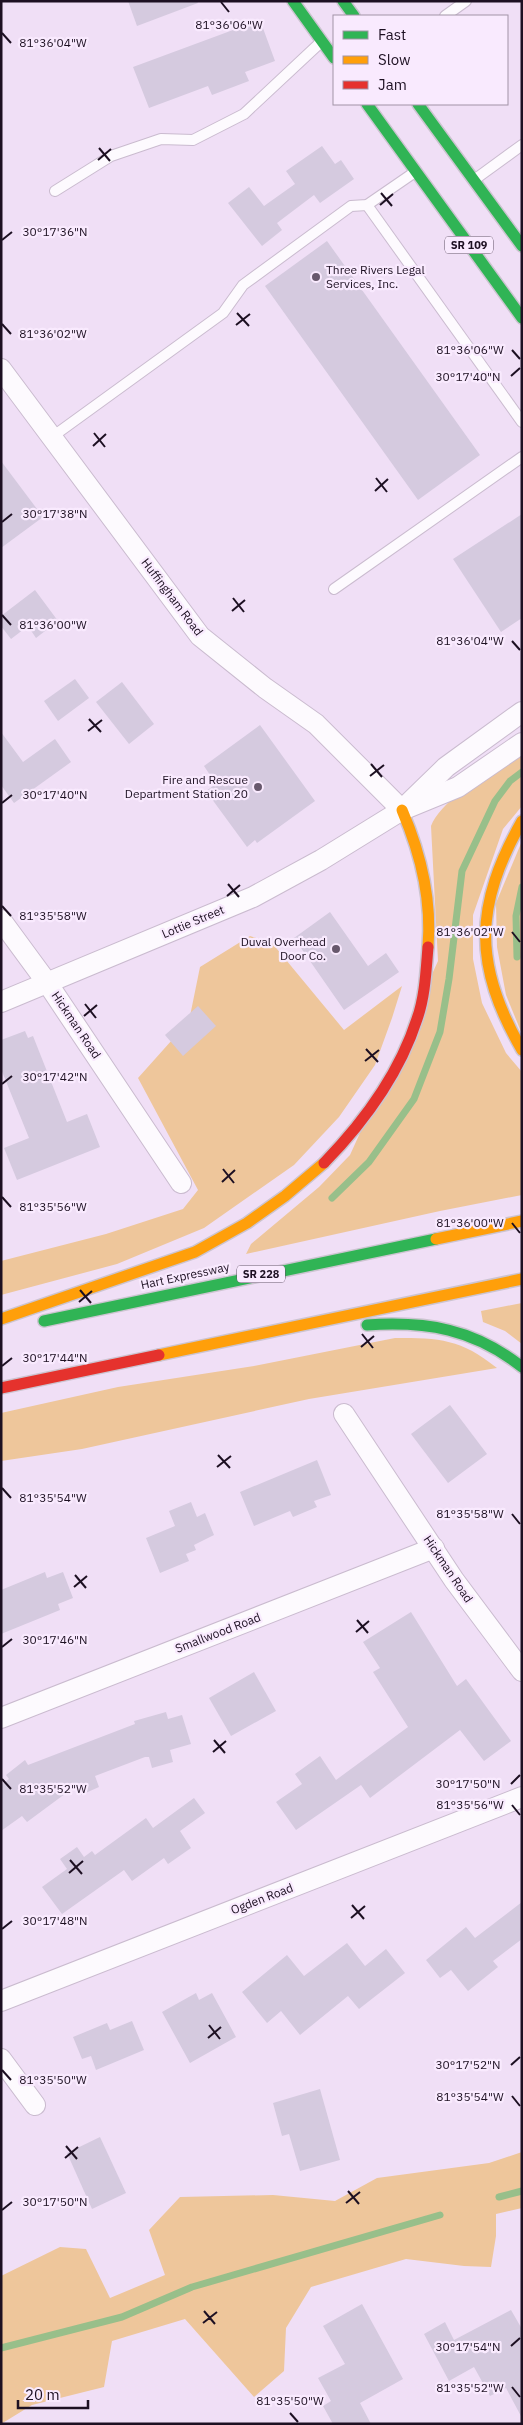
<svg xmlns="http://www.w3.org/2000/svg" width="523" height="2425" font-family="'IBM Plex Sans',sans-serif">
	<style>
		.green { fill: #eec69b }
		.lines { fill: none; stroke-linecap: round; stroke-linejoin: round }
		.stream { stroke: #98bf8a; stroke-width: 7 }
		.building { fill: #d5cadf }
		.lane-casing { stroke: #cabbcf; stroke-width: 12 }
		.street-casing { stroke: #cabbcf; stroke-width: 22 }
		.fast-casing { stroke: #ccc4d0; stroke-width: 14 }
		.slow-casing { stroke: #ccc4d0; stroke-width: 14 }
		.jam-casing { stroke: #ccc4d0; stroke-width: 14 }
		.lane { stroke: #fdfafe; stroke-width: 10 }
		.street { stroke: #fdfafe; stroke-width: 20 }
		.fast { stroke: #30b455; stroke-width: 11 }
		.slow { stroke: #ff9f0a; stroke-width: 11 }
		.jam { stroke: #e5322d; stroke-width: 11 }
		.ticks { fill: none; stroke: #1d1022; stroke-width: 2 }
		.poi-dot { fill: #67586c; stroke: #f9eafe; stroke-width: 2 }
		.labels { text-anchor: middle; stroke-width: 4.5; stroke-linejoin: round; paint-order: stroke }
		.shield { fill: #f9eafe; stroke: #5f5164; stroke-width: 1 }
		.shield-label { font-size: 11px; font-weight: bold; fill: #1d1022 }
		.poi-label { font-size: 12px; fill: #1d1022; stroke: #f9eafe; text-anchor: end }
		.street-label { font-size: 12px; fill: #1d1022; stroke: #f9eafe }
		.ticks-label { font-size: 12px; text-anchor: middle; fill: #1d1022; stroke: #f9eafe; stroke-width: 4.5; stroke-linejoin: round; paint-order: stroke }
	</style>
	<rect width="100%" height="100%" fill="#f0dff6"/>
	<g class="green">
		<path d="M522 750V806L503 829 473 915V959L482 1003 506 1053 522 1072V1195L440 1211 246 1254 251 1244 319 1187 350 1155 438 961 431 826C442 798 496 768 522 750Z"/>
		<path d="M522 841V1034L506 995 497 947 496 903Z"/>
		<path d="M250 936 272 943 344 1030 402 986 392 1018 375 1065 339 1117 294 1165 204 1228 117 1264 1 1295V1261L106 1234 183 1209 198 1190 138 1078 189 1021 200 967Z"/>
		<path d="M522 1303V1344L505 1331 483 1322 481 1311Z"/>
		<path d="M395 1338C440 1338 461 1339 497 1368L309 1399 82 1449 1 1461V1413L118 1387 254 1366Z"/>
		<path d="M522 2152V2208L496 2214V2236L491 2267 464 2266 406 2259 311 2287 286 2328 284 2371 254 2397 185 2319 112 2341 104 2387 32 2405 1 2424V2276L60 2247 86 2249 110 2298 165 2275 149 2230 180 2197 273 2195 335 2201 377 2178 489 2163Z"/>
	</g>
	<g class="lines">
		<g class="stream">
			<path d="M517 957 516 916 522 887"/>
			<path d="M332 1198 369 1162 414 1099 440 1032 449 979 462 871 495 801 510 781 522 772"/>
			<path d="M499 2197 522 2191"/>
			<path d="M1 2348 122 2317 192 2287 440 2215"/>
		</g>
	</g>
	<g class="building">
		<path d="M128 1H197L198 3 137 26Z"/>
		<path d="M260 20 275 61 245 72 249 81 212 95 208 86 149 108 133 67Z"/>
		<path d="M322 146 335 164 341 160 354 179 320 203 314 195 277 223 282 230 262 246 228 203 249 187 264 206 295 184 286 171Z"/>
		<path d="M327 241 480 455 418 500 265 286Z"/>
		<path d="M1 461 43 517 1 548Z"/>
		<path d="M522 514V618L501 632 453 559Z"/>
		<path d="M35 590 58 621 36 638 28 626 11 639 1 626V616Z"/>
		<path d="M75 679 89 698 58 721 44 701Z"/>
		<path d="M122 682 154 724 129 744 96 702Z"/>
		<path d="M260 725 315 801 257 843 255 840 247 847 206 791 216 784 204 766Z"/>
		<path d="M1 732 23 762 55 739 71 762 14 803 1 785Z"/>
		<path d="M330 912 368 966 386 953 399 972 344 1010 294 938Z"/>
		<path d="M198 1006 216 1026 183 1056 165 1035Z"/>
		<path d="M25 1031 28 1038 33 1036 67 1122 87 1114 100 1147 17 1180 4 1148 29 1138 1 1069V1040Z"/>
		<path d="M450 1405 487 1454 448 1483 411 1434Z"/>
		<path d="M317 1460 331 1495 314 1501 317 1507 293 1517 290 1511 254 1526 240 1492Z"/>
		<path d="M191 1502 197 1517 205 1513 214 1535 194 1545 196 1550 186 1554 189 1561 160 1573 146 1538 175 1526 169 1511Z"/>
		<path d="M45 1572 47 1578 63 1572 73 1598 58 1604 60 1610 1 1634V1590Z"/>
		<path d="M411 1612 457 1686 466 1679 511 1741 484 1761 460 1730 370 1798 361 1785 296 1830 276 1802 302 1784 295 1774 320 1756 336 1780 408 1727 373 1672 380 1668 363 1642Z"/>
		<path d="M254 1672 276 1711 231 1736 209 1698Z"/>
		<path d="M166 1712 168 1719 182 1715 191 1744 170 1750 173 1762 152 1768 149 1757H145L95 1776 99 1787 81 1795 77 1785 27 1822 22 1816 1 1831V1785L9 1779 6 1775 25 1760 28 1765 135 1724 134 1721Z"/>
		<path d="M194 1798 205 1813 180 1831 191 1848 168 1864 164 1858 132 1881 124 1870 62 1914 42 1887 67 1869 60 1859 77 1847 84 1857 92 1851 95 1855 146 1818 153 1828Z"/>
		<path d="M522 1902V1939L493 1961 498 1967 468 1991 451 1970 440 1978 426 1960 466 1927 475 1938Z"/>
		<path d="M347 1943 365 1966 386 1949 405 1973 359 2009 348 1996 300 2035 281 2011 267 2023 242 1992 287 1955 304 1976Z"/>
		<path d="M196 1993 199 2000 212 1993 236 2037 190 2063 162 2012Z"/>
		<path d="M132 2021 144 2050 96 2070 91 2056 82 2059 73 2037 107 2023 110 2030Z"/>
		<path d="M320 2089 340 2160 300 2171 289 2134 282 2136 273 2103Z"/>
		<path d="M100 2137 126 2193 92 2209 67 2153Z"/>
		<path d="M362 2304 403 2379 360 2403 371 2424H333L323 2406 331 2401 318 2378 345 2364 323 2326Z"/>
		<path d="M511 2310 522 2329V2418L506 2388 490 2396 474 2367 449 2381 424 2334 445 2322 454 2340Z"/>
	</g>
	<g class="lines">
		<defs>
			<g id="lane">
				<path d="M445 16 466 1"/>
				<path d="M474 180 522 145"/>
				<path d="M55 191 111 156 161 139 193 140 244 114 321 42"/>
				<path d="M367 205 522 422"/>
				<path d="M52 437 223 313 243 285 351 206 367 205 415 172"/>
				<path d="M334 589 522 457"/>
			</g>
			<g id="street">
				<path d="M1 369 200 636 265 688 316 724 402 810"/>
				<path d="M409 803 446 767 522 712"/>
				<path d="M1 920 48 984 181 1183"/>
				<path d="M1 1002 253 897 321 860 402 810 458 787 522 743"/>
				<path d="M344 1414 454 1580 522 1671"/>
				<path d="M1 1718 434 1548"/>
				<path d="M1 2001 522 1797"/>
				<path d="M1 2059 35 2105"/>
			</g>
			<g id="fast">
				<path d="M293 1 334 58"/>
				<path d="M343 1 354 16"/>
				<path d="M367 104 522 318"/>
				<path d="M418 104 522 246"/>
				<path d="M44 1321 436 1239"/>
				<path d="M367 1325C427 1321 474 1329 522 1367"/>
			</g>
			<g id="slow">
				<path d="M402 810C421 854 432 899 428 947"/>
				<path d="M522 821C474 906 473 965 522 1050"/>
				<path d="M436 1239 522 1221"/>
				<path d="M1 1319 195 1252 247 1223 285 1196 324 1163"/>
				<path d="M159 1355 522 1279"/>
			</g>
			<g id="jam">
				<path d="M324 1163C364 1122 399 1075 417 1019 425 997 426 971 428 947"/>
				<path d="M1 1388 159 1355"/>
			</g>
		</defs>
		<use href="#lane" class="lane-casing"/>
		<use href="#street" class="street-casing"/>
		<use href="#fast" class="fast-casing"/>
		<use href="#slow" class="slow-casing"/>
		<use href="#jam" class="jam-casing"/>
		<use href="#lane" class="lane"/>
		<use href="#street" class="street"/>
		<use href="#fast" class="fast"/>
		<use href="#slow" class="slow"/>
		<use href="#jam" class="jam"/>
	</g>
	<path class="ticks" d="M221 2 229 12M2 33 11 43M99 148 110 161M98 160 111 149M381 193 392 206M380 205 393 194M2 240 12 232M237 313 249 326M2 324 11 334M236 325 250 314M512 350 520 359M511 376 520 368M94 433 105 447M93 446 106 434M376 478 387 492M375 491 388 479M2 522 12 514M233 598 244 612M232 611 245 600M2 615 11 625M512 641 520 650M89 719 101 732M88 731 102 720M371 764 382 777M370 776 384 765M2 803 12 795M228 884 239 897M227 896 240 885M2 906 11 916M512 932 520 942M85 1004 96 1018M84 1016 97 1005M366 1049 378 1062M365 1061 379 1050M2 1084 12 1076M223 1169 234 1183M222 1182 235 1170M2 1197 11 1207M512 1223 520 1233M80 1290 91 1303M79 1302 92 1291M362 1334 373 1348M361 1347 374 1336M2 1366 12 1358M218 1455 230 1468M217 1467 231 1456M2 1488 11 1498M512 1514 520 1524M75 1575 86 1588M74 1587 87 1576M357 1620 368 1633M356 1632 369 1621M2 1647 12 1639M214 1740 225 1753M213 1752 226 1741M2 1779 11 1789M511 1784 520 1775M512 1805 520 1815M70 1860 82 1874M69 1873 83 1861M352 1905 364 1919M351 1918 365 1906M2 1929 12 1921M209 2025 220 2039M208 2038 221 2027M511 2065 520 2057M2 2070 11 2080M512 2096 520 2106M66 2146 77 2159M65 2158 78 2147M348 2191 359 2204M346 2203 360 2192M2 2210 12 2202M204 2311 215 2324M203 2323 217 2312M511 2346 520 2338M512 2387 520 2397M290 2413 298 2422"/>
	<g class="poi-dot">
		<circle cx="316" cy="277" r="5"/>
		<circle cx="258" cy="787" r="5"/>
		<circle cx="336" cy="949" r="5"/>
	</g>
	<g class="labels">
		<g class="shield">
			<rect x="445" y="236.5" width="48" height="17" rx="4"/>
			<rect x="237" y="1265.5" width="48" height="17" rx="4"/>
		</g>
		<g class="shield-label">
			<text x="469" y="249">SR 109</text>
			<text x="261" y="1278">SR 228</text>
		</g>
		<g class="poi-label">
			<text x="326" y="274" text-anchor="start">Three Rivers Legal<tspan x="326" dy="14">Services, Inc.</tspan></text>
			<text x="248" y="784">Fire and Rescue<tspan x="248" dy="14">Department Station 20</tspan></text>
			<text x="326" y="946">Duval Overhead<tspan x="326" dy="14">Door Co.</tspan></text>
		</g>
		<g class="street-label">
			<text transform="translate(172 597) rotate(53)" y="4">Huffingham Road</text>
			<text transform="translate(193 922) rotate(-23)" y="4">Lottie Street</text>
			<text transform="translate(76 1025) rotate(56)" y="4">Hickman Road</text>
			<text transform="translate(185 1276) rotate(-12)" y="4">Hart Expressway</text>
			<text transform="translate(448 1569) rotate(56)" y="4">Hickman Road</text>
			<text transform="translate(218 1633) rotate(-21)" y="4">Smallwood Road</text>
			<text transform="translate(262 1899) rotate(-21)" y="4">Ogden Road</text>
		</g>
	</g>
	<g class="ticks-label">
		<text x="229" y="29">81°36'06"W</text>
		<text x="53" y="47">81°36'04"W</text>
		<text x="55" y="236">30°17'36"N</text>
		<text x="53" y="338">81°36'02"W</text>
		<text x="470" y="354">81°36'06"W</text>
		<text x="468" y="381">30°17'40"N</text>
		<text x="55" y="518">30°17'38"N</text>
		<text x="53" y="629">81°36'00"W</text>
		<text x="470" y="645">81°36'04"W</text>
		<text x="55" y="799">30°17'40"N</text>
		<text x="53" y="920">81°35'58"W</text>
		<text x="470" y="936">81°36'02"W</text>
		<text x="55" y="1081">30°17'42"N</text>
		<text x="53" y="1211">81°35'56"W</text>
		<text x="470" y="1227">81°36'00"W</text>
		<text x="55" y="1362">30°17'44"N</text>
		<text x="53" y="1502">81°35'54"W</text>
		<text x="470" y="1518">81°35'58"W</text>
		<text x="55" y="1644">30°17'46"N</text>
		<text x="468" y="1788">30°17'50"N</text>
		<text x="53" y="1793">81°35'52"W</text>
		<text x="470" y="1809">81°35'56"W</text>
		<text x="55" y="1925">30°17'48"N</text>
		<text x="468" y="2069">30°17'52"N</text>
		<text x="53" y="2084">81°35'50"W</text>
		<text x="470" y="2101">81°35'54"W</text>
		<text x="55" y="2206">30°17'50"N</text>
		<text x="468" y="2351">30°17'54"N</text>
		<text x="470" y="2392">81°35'52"W</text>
		<text x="290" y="2405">81°35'50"W</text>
	</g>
	<rect width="523" height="2425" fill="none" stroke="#1d1022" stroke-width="5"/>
	<rect x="333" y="15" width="175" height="90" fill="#f9eafe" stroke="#a193a6"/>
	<rect x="343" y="31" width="25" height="8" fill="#30b455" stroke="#a193a6"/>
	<text x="378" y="40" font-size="15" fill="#1d1022">Fast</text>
	<rect x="343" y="56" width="25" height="8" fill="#ff9f0a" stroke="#a193a6"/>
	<text x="378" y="65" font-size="15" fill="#1d1022">Slow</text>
	<rect x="343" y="81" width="25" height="8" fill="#e5322d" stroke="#a193a6"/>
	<text x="378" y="90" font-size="15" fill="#1d1022">Jam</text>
	<path d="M18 2400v8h70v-8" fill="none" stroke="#1d1022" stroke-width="2.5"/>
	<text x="25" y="2400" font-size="15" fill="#1d1022" stroke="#f9eafe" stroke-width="4" paint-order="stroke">20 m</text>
</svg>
